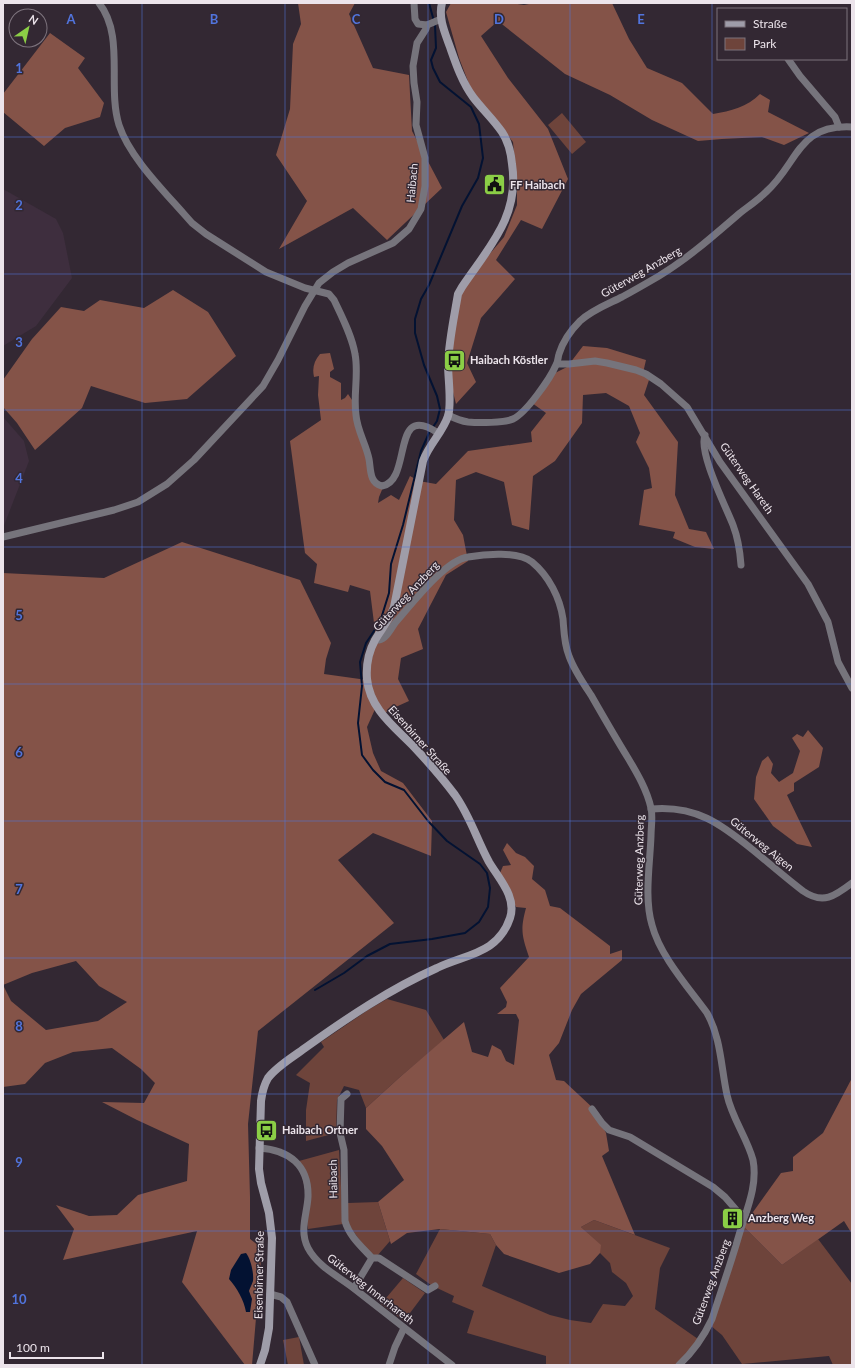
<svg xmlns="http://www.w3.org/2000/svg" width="855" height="1368" font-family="Lato,sans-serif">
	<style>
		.built { fill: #3e2e3e }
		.green { fill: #6e443b }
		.forest { fill: #845348; fill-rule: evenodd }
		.water { fill: #031232 }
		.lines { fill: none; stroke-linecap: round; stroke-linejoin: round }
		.stream { stroke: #031232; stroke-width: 2 }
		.street { stroke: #76747c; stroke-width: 7 }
		.secondary { stroke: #9f9da9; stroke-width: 8 }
		.grid { fill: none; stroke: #5174dd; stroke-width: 1; stroke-opacity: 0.55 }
		.labels { text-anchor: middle; stroke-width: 3; stroke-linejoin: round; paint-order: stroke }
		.street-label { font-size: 11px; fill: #ece4eb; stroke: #332833 }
		.poi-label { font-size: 11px; font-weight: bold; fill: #ece4eb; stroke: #332833; text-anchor: start }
		.grid-label { font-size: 13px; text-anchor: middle; font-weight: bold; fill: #5174dd; stroke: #332833; stroke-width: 3; stroke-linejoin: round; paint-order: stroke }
	</style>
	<rect width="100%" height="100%" fill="#332833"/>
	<g class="built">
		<path d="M3 189 56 219 63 233 72 278 36 326 3 346Z"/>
		<path d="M3 417 24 441 29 461 3 528Z"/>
	</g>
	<g class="green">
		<path d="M562 113 586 142 572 154 548 125Z"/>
		<path d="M387 999 426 1010 444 1040 400 1077 366 1108 359 1090 344 1086 337 1100 336 1133 306 1141V1110L310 1083 296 1075 324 1047 321 1042 368 1010Z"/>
		<path d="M339 1150 343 1224 308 1229 307 1222 309 1208 299 1161Z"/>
		<path d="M378 1202 390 1241 377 1256 369 1253 348 1224V1203Z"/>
		<path d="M594 1220 670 1248 660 1268 655 1309 698 1339 684 1358 675 1365H546V1356L467 1333 474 1311 452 1302 454 1296 437 1288 438 1285 435 1283 431 1285 416 1274 440 1229 490 1234 496 1245 482 1286 550 1315 570 1320 591 1323 603 1304 625 1306 633 1296 626 1283 612 1272 610 1263 600 1253V1245L581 1227Z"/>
		<path d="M743 1226 782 1265 818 1239 852 1284V1365H833L829 1356 742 1364 722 1335 711 1326Z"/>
		<path d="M403 1278 425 1293 404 1321 381 1304Z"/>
		<path d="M299 1337 304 1365H288L283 1340Z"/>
	</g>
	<g class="forest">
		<path d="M298 3H355L349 14 373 68 409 75 412 131 442 188 387 240 353 208 279 249 307 201 276 155 290 109 293 44 301 24Z"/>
		<path d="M451 3H511L524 5 534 3H612L629 39 647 68 682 83 713 114C731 111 747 107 760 94L770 100 768 112 809 133 784 145 762 137 722 139 698 141 652 120 610 95 565 74 498 21 481 36 508 78 548 129 568 179 542 229 521 220 496 260 515 279 481 318 467 363 476 382 456 404 451 384V354L461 294 472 275 504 237 517 205V182L513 142 471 89 459 58 446 12Z"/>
		<path d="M50 33 85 58 78 68 104 103 100 117 65 128 44 146 3 112V94Z"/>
		<path d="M173 290 208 312 236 356 187 399 145 403 91 386 82 408 35 450 17 423 3 407V380L32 339 61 307 84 311 100 300 144 308Z"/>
		<path d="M583 346 607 348 646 360 643 373 650 377 644 395 678 442 675 495 689 529 706 532 714 549 695 547 673 538 675 532 639 525 644 490 652 488 649 468 636 442 640 433 629 406 606 393 583 395 582 423 555 461 533 476 529 530 512 525 504 482 476 472 456 480 454 520 463 535 468 561 446 575 418 629 423 649 401 658 398 679 409 701 389 710 383 715 376 707 367 727 373 753 381 771 403 783 432 821 431 856 373 833 338 860 394 923 258 1031 248 1124 250 1197V1239L262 1248 252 1365H245L182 1282 197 1231 63 1260 74 1229 56 1205 89 1216 117 1215 138 1195 187 1181 189 1144 137 1120 102 1102 144 1103 155 1083 141 1069 112 1048 73 1052 45 1063 25 1084 3 1087V573L104 578 182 542 300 580 331 643 326 659 324 674 367 680 376 639 370 591 350 585 348 592 314 583 317 564 305 553 290 441 321 420 318 395 319 376 314 377C312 368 314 361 320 354L330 353 334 369 330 372V377L341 383V400L345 398 348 394 354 403 376 482 384 485 379 497 378 503 391 495 399 500 410 476 419 481 436 484 468 451 532 442 531 432 546 413 532 403 553 374 567 367ZM76 961 99 986 127 1002 98 1021 46 1030 11 1001 3 985 32 973Z"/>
		<path d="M808 730 823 748 819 767 794 783V791L787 795 812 847 797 844 773 826 754 799 756 777 762 761 768 756 773 764 771 773 779 782 793 773 800 751 792 738 797 734 803 737Z"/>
		<path d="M507 843 516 853 525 857 534 866 532 879 545 890 550 906 560 908 610 946V954L622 950V960L581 994 572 1010 559 1043 549 1055 556 1080 564 1081 594 1109 606 1133 609 1151 602 1156 635 1235 594 1220 581 1227 601 1245 600 1253 590 1264 559 1273 504 1254 496 1245 490 1234 440 1229 407 1233 391 1244 378 1202 404 1180 382 1146 366 1129V1108L400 1077 464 1022 472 1052 488 1057 492 1045 501 1050 506 1061 514 1065 519 1020 516 1014H497L506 1007 507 1002 500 988 529 957C522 936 520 930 526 908L516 907 500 873 503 866 511 865 503 850Z"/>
		<path d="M852 1078V1234L844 1221 782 1265 743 1226 781 1173 793 1171V1157L823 1133Z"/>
	</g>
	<path class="water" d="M246 1253C251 1259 254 1274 253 1281 252 1284 250 1288 249 1291L252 1299 250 1312H246C244 1300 237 1288 229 1279L231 1270 241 1254Z"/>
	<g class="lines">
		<path class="stream" d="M315 990 344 973 367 956 390 944 432 939 465 933 479 922 488 907 490 888 487 873 480 864 447 841 428 821 404 790 385 782 373 770 362 755 358 723 362 686 360 662 366 643 380 622 389 593 391 564 403 525 421 451 429 433 437 421 440 409 437 396 424 365 415 333V319L421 299 429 285 462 206 478 178 483 158 479 124 471 107 440 82 433 68 431 60 436 48 435 25 429 3"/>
		<g class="street">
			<path d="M99 3C125 36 107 86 119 125 129 156 162 189 184 214L192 223 206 234 266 272 305 288 329 294 334 300C342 317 352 336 355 354 359 374 353 395 356 415 357 430 366 444 369 459 371 469 369 483 382 486 413 481 390 400 438 433"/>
			<path d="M414 3 415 19 418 24 427 25"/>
			<path d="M788 59 800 76 835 117 839 127"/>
			<path d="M557 364H569L595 361 607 363 636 370 646 374 661 384 687 407 720 462 808 584 828 622 838 662 852 688"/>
			<path d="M448 415C454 418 461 421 468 422 478 423 505 423 513 419 526 413 550 379 556 365 558 362 558 357 559 354 563 341 571 330 580 321 592 310 608 304 622 297 635 290 647 283 659 276 690 257 713 236 740 213 749 206 758 200 766 192 798 164 797 124 852 127"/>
			<path d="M705 435C698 452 726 507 733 525 738 538 740 551 741 565"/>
			<path d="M3 537 114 510 138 502 167 484 194 460 263 386 278 360 305 306 319 283 333 272 348 263 393 243 409 229 421 209 425 186V158L416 125 417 102 414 83 413 66 417 43 426 29 427 25 441 19"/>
			<path d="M376 639 379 640C386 639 391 629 395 623 411 605 445 560 468 557 485 554 518 551 532 562 549 576 560 598 563 619 564 631 564 644 569 656 574 670 583 683 591 695 603 716 615 737 628 758 637 773 647 790 651 808 653 817 651 827 651 836 650 864 644 898 652 925 660 956 688 987 707 1013 721 1038 721 1067 727 1095 732 1118 747 1138 753 1160 758 1186 746 1211 739 1235 731 1263 721 1291 712 1319 704 1336 693 1352 679 1365"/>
			<path d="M651 809C696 805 721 824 753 850 770 864 786 878 803 891 823 905 835 896 852 883"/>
			<path d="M347 1094 341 1099 340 1133 344 1150 345 1221C349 1236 362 1247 372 1258"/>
			<path d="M592 1109 602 1123 609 1130 630 1137 713 1187 725 1197 738 1212 745 1216"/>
			<path d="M259 1148C289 1150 309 1165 308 1197 307 1215 299 1230 308 1248 318 1267 340 1277 356 1290 388 1315 420 1340 452 1365"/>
			<path d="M354 1288 372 1258H379L428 1290 435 1286"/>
			<path d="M270 1294 281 1297 287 1302 315 1365"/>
			<path d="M389 1365 395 1347 404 1328"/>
		</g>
		<path class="secondary" d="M260 1365 265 1350 269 1328 272 1238 269 1213 261 1183 259 1169 261 1101C262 1093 264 1085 268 1078 277 1066 293 1057 305 1048 347 1018 390 989 437 968 466 954 498 954 510 918 517 897 499 879 489 862 477 840 470 816 455 795 443 779 429 763 415 748 396 728 370 710 367 679 366 666 369 651 375 640 382 628 389 621 394 607L423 461C429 444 443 432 448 416 452 404 448 378 448 364 449 340 454 318 458 294L462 287C489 247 520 216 512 164 511 153 508 141 502 132 493 119 482 109 473 97 462 82 456 64 450 47 445 33 438 18 442 3"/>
	</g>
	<path class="grid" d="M142 3V1365M285 3V1365M428 3V1365M570 3V1365M712 3V1365M3 137H852M3 274H852M3 410H852M3 547H852M3 684H852M3 821H852M3 958H852M3 1094H852M3 1231H852"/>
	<defs>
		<symbol id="civic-square" viewBox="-11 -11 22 22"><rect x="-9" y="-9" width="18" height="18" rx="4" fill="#8bce46" stroke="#332833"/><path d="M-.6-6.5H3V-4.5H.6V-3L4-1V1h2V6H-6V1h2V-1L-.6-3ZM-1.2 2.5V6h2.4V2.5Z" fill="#111"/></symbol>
		<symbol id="bus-square" viewBox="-11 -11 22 22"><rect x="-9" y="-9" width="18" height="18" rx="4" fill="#8bce46" stroke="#332833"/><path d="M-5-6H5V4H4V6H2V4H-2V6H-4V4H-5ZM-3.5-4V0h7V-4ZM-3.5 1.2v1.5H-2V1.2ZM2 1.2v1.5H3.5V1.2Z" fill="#111"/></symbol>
		<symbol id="building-square" viewBox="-11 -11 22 22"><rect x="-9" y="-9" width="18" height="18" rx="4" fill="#8bce46" stroke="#332833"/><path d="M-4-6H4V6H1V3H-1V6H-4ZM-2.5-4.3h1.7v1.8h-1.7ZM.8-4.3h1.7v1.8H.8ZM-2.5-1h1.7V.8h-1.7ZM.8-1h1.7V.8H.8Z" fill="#111"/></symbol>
	</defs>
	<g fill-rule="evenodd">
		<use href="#civic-square" x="482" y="172" width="25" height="25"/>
		<use href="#bus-square" x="442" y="348" width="25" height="25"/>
		<use href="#bus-square" x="254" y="1118" width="25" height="25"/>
		<use href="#building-square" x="720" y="1206" width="25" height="25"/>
	</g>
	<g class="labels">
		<g class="street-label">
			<text transform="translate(412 183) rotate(-85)" y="4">Haibach</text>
			<text transform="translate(641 272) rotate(-30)" y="4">Güterweg Anzberg</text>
			<text transform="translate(747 478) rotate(55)" y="4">Güterweg Hareth</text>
			<text transform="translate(406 596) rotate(-47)" y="4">Güterweg Anzberg</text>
			<text transform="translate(420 740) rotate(48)" y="4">Eisenbirner Straße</text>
			<text transform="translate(762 844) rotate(39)" y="4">Güterweg Aigen</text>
			<text transform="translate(639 860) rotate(-89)" y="4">Güterweg Anzberg</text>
			<text transform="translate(333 1179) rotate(-91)" y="4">Haibach</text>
			<text transform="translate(259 1275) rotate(-89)" y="4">Eisenbirner Straße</text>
			<text transform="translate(711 1282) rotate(-70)" y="4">Güterweg Anzberg</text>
			<text transform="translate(371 1289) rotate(38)" y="4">Güterweg Innerhareth</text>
		</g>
		<g class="poi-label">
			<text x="510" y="189">FF Haibach</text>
			<text x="470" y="364">Haibach Köstler</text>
			<text x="282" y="1134">Haibach Ortner</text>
			<text x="748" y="1222">Anzberg Weg</text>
		</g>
	</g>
	<g class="grid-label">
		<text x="71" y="24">A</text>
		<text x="214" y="24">B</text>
		<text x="356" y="24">C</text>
		<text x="499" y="24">D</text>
		<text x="641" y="24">E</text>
		<text x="19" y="73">1</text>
		<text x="19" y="210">2</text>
		<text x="19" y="347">3</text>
		<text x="19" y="483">4</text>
		<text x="19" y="620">5</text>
		<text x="19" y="757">6</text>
		<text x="19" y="894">7</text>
		<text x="19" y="1031">8</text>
		<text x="19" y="1167">9</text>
		<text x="19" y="1304">10</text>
	</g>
	<rect width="855" height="1368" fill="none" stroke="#ece4eb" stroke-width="8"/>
	<rect x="717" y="8" width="130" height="52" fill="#332833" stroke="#7d737d"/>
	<rect x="725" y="21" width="20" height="6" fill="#9f9da9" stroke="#7d737d"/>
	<text x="753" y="28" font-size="12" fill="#ece4eb">Straße</text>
	<rect x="725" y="38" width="20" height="12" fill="#6e443b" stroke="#7d737d"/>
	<text x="753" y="48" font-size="12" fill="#ece4eb">Park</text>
	<g transform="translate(28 28) rotate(34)"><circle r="19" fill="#332833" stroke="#7d737d"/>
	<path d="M0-3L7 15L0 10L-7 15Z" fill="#8bce46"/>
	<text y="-6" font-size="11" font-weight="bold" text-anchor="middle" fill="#ece4eb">N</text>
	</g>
	<path d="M10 1352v6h93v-6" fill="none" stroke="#ece4eb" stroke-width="2"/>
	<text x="16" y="1352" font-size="12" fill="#ece4eb" stroke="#332833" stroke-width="3" paint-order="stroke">100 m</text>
</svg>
